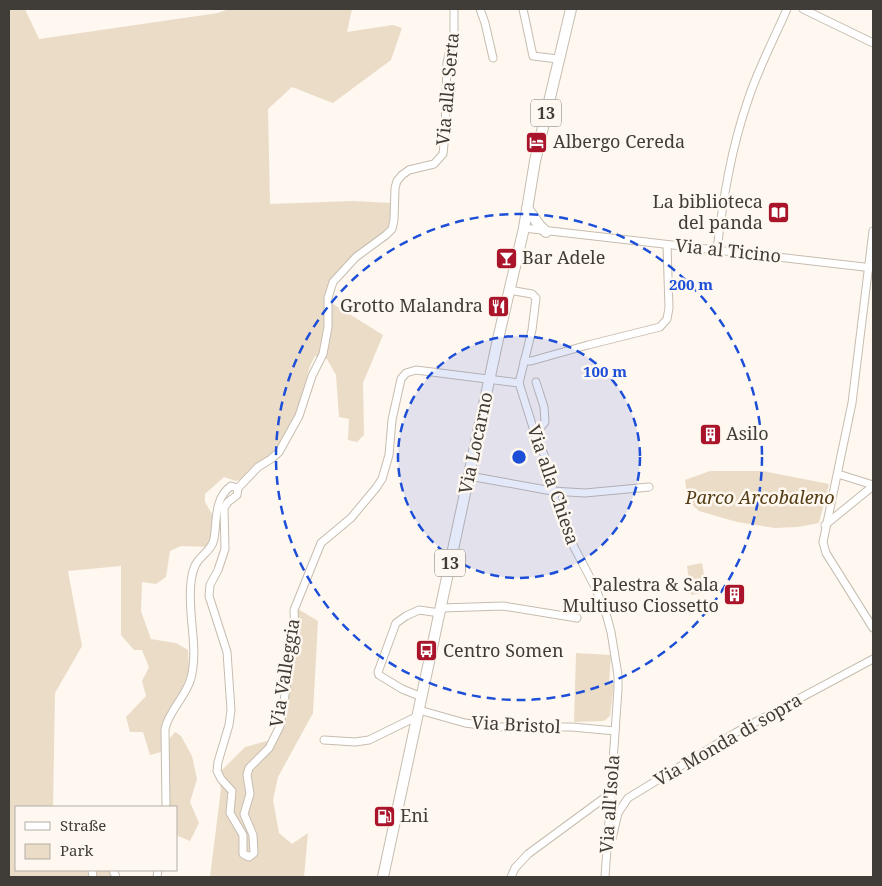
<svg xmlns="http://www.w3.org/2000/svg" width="882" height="886" font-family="'Noto Serif',serif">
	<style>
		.green { fill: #ebdcc8 }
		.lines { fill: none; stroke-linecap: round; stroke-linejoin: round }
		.minor-casing { stroke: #c6bdb0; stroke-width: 9 }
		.primary-casing { stroke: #c6bdb0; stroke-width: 12 }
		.minor { stroke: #fff; stroke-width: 7 }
		.primary { stroke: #fff; stroke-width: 10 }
		.ring { fill: none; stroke: #1d4ed8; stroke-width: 2.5; stroke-dasharray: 9 6 }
		.labels { text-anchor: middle; stroke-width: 5; stroke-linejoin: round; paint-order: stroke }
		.shield { fill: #fef8f0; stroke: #79746e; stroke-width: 1 }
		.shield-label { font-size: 16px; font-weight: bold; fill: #403c37 }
		.street-label { font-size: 18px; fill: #403c37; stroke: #fef8f0 }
		.poi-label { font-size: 18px; fill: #403c37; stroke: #fef8f0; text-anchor: start }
		.park-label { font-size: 18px; font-style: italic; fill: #533b13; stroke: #fef8f0 }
		.centre { fill: #1d4ed8; stroke: #fef8f0; stroke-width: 2.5 }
		.ring-label { font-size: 15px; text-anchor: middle; font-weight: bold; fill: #1d4ed8; stroke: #fef8f0; stroke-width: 5; stroke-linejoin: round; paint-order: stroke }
	</style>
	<rect width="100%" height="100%" fill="#fef8f0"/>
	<g class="green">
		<path d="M9 9H25L39 39 218 13 229 9H352L347 32 393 25 402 28 391 60 333 103 292 87 268 109 270 204 352 201 392 203 388 229 378 239 364 247 331 281 330 302 383 335 363 383 364 435 357 442 348 440 349 419 339 417 336 375 327 359 315 356 310 366 296 415 277 449 242 479 236 481 224 477 205 494V502L212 514V540L208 547 181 546 170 551 166 577 156 584 142 582 141 611 151 639 176 643 188 650 189 671 180 693 164 720 161 752 150 755 143 732H130L126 717 146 696 142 681 149 667 142 650H134L121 635V566L68 571 82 646 55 693 53 807H16V870H109L111 877H9Z"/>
		<path d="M710 471H763L829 484 819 523 798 527 775 528 737 522 699 511 688 501 685 480Z"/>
		<path d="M702 563 707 592 691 595 687 566Z"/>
		<path d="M298 609 318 621 313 713 278 777 273 800 279 833 292 844 308 833 304 877H210L221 789 218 778 221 771 245 747 278 738 283 727Z"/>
		<path d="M576 653 611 655 609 683 614 684 610 716 604 721 574 722Z"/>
		<path d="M175 732 181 736 192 756 197 779 190 802 199 823 190 841 178 836 176 832V807H170L169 743 170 738Z"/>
	</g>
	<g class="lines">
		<defs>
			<g id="minor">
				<path d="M480 9 485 23 493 58"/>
				<path d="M523 9 533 56 558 59"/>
				<path d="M803 9 873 43"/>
				<path d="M524 228 873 268"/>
				<path d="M873 231 852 403 823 542 826 553 873 628"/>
				<path d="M717 250C723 199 731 149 748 100 758 69 774 39 787 9"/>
				<path d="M509 290 532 294 536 298 532 330 519 383"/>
				<path d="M524 361H531L588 345 660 327 667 319 669 308 667 245"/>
				<path d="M535 434 545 422 544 407 536 382"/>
				<path d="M838 474 873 485"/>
				<path d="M469 476 552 491 585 493 649 487"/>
				<path d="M238 488 237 495 228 502 224 508 225 549 218 570 210 585 209 596 227 652 231 710 229 725 218 762 217 771 221 779 232 791 230 813 243 835V854L249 857 254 853 253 835 244 814 250 794 247 775 249 768 269 748 280 726 295 632 294 610 321 543 351 518 376 488 382 479 389 455 392 420 401 379 406 373 416 370 519 383 535 434 545 457 556 503 574 547 595 587 607 617 611 632 618 675V689L605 877"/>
				<path d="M238 488 258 467 271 459 279 452 299 416 312 376 323 354 328 327V298L333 282 356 257 386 235 392 229 394 220 395 188 397 181 402 175 409 170 434 164 443 154 445 134 447 63 454 31V9"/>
				<path d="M825 525 873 486"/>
				<path d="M441 608 503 606 577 618"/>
				<path d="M422 697 402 689 379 675 378 672 396 623 406 616 419 610 440 613"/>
				<path d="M419 710 465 723 495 727H572L615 731"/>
				<path d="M324 740 355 742 369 740 418 716"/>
				<path d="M166 807 165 729C169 710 186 697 191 678 199 646 187 614 191 582 192 574 193 567 198 561 204 553 212 549 214 539 217 521 214 498 231 486L238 488"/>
				<path d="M607 841 612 839 618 813 628 798 735 733 873 659"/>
				<path d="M92 870 93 877"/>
				<path d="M113 870 116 877"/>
				<path d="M157 877 158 870"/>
				<path d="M511 877 515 868 528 854 611 793"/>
			</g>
			<g id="primary">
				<path d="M527 208 539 225 546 232"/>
				<path d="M383 877 498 339 524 228 535 161 571 9"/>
			</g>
		</defs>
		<use href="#minor" class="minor-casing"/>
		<use href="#primary" class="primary-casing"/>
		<use href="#minor" class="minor"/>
		<use href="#primary" class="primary"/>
	</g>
	<circle cx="519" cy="457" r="121" fill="#1d4ed8" fill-opacity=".12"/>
	<g class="ring">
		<circle cx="519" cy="457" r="121"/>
		<circle cx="519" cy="457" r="243"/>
	</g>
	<defs>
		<symbol id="hotel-square" viewBox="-11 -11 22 22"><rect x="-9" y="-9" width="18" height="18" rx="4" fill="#aa142a" stroke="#fef8f0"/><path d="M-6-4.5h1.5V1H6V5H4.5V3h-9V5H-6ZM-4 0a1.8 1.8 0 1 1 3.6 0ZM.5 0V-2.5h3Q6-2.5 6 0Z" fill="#fff"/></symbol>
		<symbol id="library-square" viewBox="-11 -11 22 22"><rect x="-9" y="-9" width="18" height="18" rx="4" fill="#aa142a" stroke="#fef8f0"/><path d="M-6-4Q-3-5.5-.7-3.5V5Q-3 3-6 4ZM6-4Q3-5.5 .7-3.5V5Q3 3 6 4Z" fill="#fff"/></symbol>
		<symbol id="bar-square" viewBox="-11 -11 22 22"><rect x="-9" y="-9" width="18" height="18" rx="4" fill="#aa142a" stroke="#fef8f0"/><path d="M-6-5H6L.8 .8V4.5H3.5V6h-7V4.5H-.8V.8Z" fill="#fff"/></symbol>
		<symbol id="restaurant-square" viewBox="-11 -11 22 22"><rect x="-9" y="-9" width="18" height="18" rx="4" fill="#aa142a" stroke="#fef8f0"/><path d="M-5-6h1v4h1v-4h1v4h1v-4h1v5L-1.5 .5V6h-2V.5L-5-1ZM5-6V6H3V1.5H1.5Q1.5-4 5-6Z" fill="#fff"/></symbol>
		<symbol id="building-square" viewBox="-11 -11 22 22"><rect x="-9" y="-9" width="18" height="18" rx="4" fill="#aa142a" stroke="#fef8f0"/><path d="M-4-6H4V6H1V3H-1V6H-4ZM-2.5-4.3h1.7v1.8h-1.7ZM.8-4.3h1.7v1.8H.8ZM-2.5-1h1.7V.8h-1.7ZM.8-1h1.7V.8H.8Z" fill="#fff"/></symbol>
		<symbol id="bus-square" viewBox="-11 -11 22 22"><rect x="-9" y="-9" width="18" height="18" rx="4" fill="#aa142a" stroke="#fef8f0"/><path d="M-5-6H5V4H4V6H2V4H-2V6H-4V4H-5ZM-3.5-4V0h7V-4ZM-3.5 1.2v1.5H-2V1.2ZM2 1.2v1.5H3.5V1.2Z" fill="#fff"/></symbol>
		<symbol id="fuel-square" viewBox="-11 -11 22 22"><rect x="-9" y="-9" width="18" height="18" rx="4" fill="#aa142a" stroke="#fef8f0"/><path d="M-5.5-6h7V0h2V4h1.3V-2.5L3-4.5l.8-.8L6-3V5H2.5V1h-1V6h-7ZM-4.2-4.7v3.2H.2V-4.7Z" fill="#fff"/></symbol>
	</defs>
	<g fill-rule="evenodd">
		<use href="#hotel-square" x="524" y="130" width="25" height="25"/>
		<use href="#library-square" x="766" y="200" width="25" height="25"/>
		<use href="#bar-square" x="494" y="246" width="25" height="25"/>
		<use href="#restaurant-square" x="486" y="294" width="25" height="25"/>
		<use href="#building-square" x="698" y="422" width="25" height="25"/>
		<use href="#building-square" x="722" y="582" width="25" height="25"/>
		<use href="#bus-square" x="414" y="638" width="25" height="25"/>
		<use href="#fuel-square" x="372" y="804" width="25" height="25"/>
	</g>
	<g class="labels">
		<g class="shield">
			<rect x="531" y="99.5" width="30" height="27" rx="4"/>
			<rect x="435" y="549.5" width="30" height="27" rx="4"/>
		</g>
		<g class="shield-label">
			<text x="546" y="119">13</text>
			<text x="450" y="569">13</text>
		</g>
		<g class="street-label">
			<text transform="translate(448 89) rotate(-85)" y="6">Via alla Serta</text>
			<text transform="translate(728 251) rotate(6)" y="6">Via al Ticino</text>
			<text transform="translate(476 443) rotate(-78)" y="6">Via Locarno</text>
			<text transform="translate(553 485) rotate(71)" y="6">Via alla Chiesa</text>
			<text transform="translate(285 673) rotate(-81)" y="6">Via Valleggia</text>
			<text transform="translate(516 725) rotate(3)" y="6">Via Bristol</text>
			<text transform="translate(728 740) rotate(-30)" y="6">Via Monda di sopra</text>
			<text transform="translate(610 804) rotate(-86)" y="6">Via all'Isola</text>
		</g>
		<g class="poi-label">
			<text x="553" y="148">Albergo Cereda</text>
			<text x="763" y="208" text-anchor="end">La biblioteca<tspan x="763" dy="21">del panda</tspan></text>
			<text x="522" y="264">Bar Adele</text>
			<text x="483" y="312" text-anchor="end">Grotto Malandra</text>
			<text x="726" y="440">Asilo</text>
			<text x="719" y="591" text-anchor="end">Palestra &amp; Sala<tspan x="719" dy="21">Multiuso Ciossetto</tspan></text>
			<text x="443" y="657">Centro Somen</text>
			<text x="400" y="822">Eni</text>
		</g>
		<g class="park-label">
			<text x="760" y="504">Parco Arcobaleno</text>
		</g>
	</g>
	<circle cx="519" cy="457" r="8" class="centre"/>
	<g class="ring-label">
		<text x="691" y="290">200 m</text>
		<text x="605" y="377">100 m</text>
	</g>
	<rect width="882" height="886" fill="none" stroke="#403c37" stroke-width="20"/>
	<rect x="15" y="806" width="162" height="65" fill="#fef8f0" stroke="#b2ada6"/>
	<rect x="25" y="822" width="25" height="8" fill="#ffffff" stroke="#b2ada6"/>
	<text x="60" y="831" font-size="15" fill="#403c37">Straße</text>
	<rect x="25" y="844" width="25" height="15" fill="#ebdcc8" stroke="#b2ada6"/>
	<text x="60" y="856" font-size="15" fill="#403c37">Park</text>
</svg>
